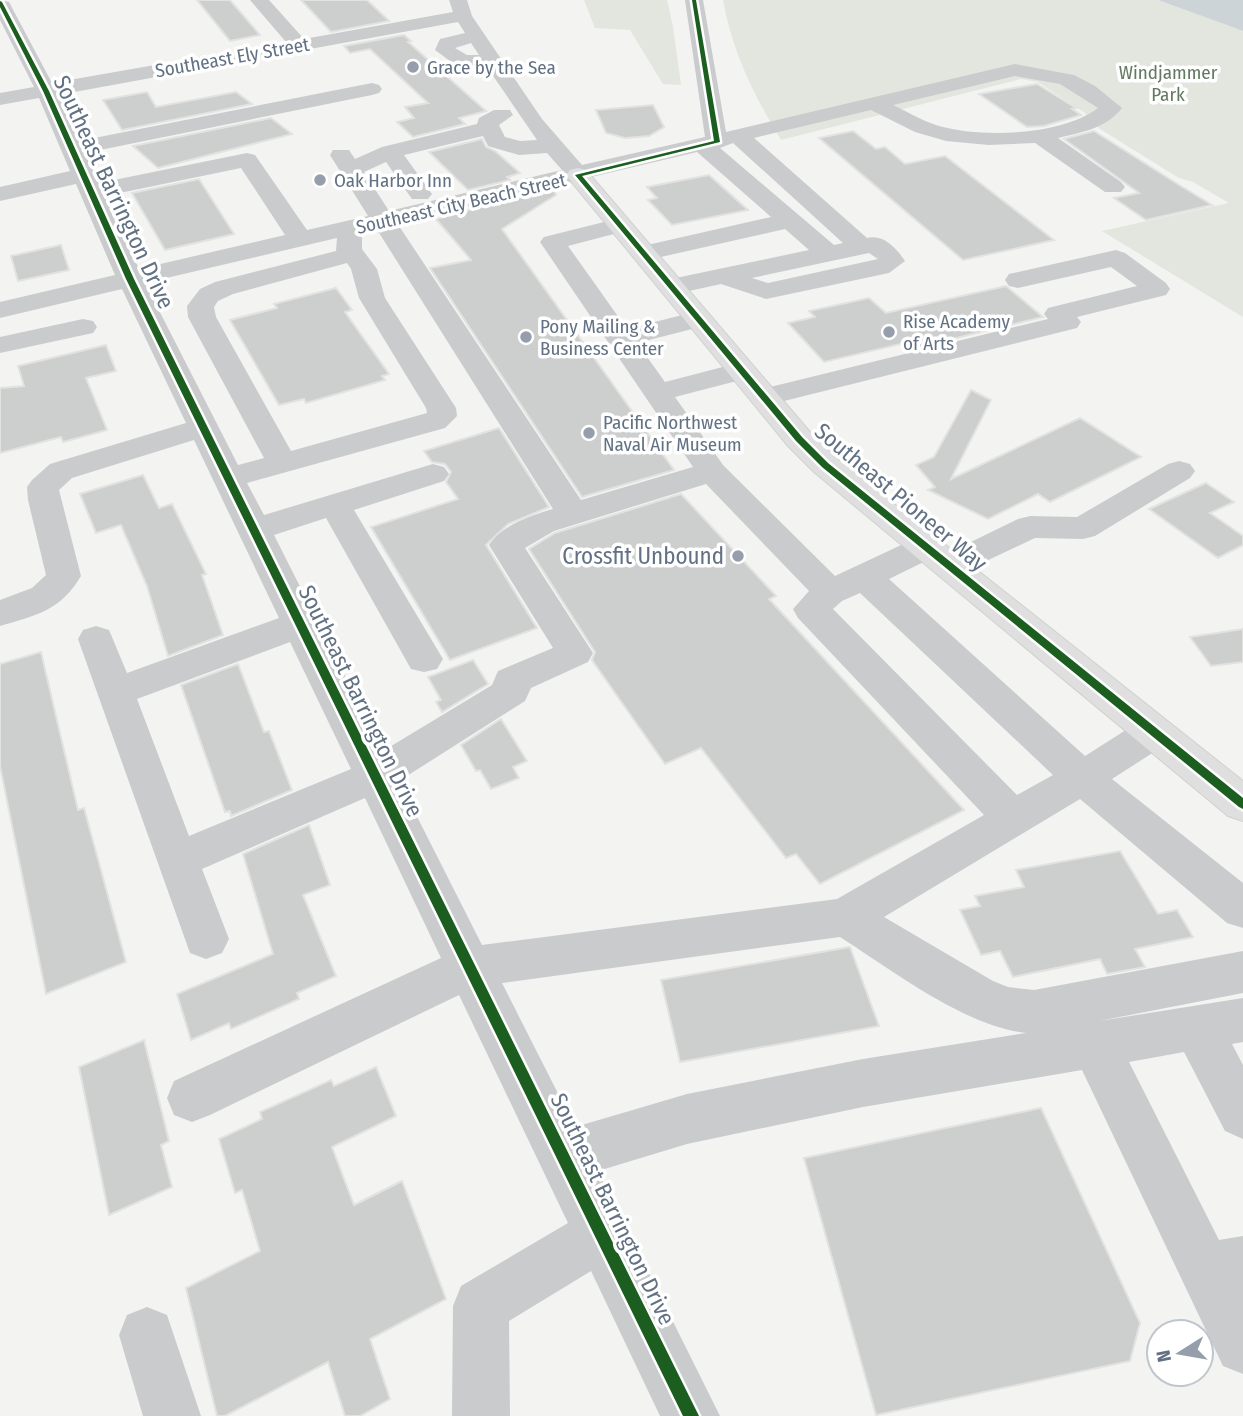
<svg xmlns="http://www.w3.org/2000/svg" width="1243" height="1416" font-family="'Fira Sans Condensed',sans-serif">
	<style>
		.green { fill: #e2e6df }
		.water { fill: #ccd4d7 }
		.building { fill: #cdcece; stroke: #e2e2e1; stroke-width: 2 }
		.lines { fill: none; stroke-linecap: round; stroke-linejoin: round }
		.major-casing { stroke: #d0d1d0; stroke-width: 2 }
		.minor { fill: #cacbcc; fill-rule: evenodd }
		.major { fill: #dfdfe0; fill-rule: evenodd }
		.cycleway-casing { stroke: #fff; stroke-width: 5 }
		.cycleway { fill: #1b5e20; fill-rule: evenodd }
		.poi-dot { fill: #959eaa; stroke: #fff; stroke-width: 2.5 }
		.labels { text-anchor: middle; stroke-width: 7; stroke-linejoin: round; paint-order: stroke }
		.far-street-label { font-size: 19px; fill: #627183; stroke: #fff }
		.far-poi-label { font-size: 19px; fill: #627183; stroke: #fff; text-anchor: start }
		.far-park-label { font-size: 19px; fill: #647961; stroke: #fff }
		.street-label { font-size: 23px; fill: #627183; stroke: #fff }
		.poi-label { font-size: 23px; fill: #627183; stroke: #fff; text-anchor: end }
	</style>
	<rect width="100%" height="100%" fill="#f3f3f1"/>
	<g class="green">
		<path d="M584 0H667L673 27 681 85 663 84 630 30 595 28Z"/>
		<path d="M723 0H1158L1243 31V317L1102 231 1229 203 1193 182 1179 178 1100 129 1085 113 1038 82 1021 79 781 140C754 96 732 51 723 0Z"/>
	</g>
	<path class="water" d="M1158 0H1243V31Z"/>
	<g class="building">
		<path d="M197 0H230L260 35 230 41Z"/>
		<path d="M301 0H367L389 21 331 32Z"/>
		<path d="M404 35 411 41 408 42 486 111 459 118 465 124 413 137 397 122 414 118 405 107 428 103 370 49 350 53 344 46Z"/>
		<path d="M1037 84 1076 108 1072 109 1081 115 1044 126 1027 127 979 94Z"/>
		<path d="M147 92 156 107 236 92 252 104 122 130 103 100Z"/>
		<path d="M653 105 664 127 649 136 625 138 606 133 596 110Z"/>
		<path d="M271 118 292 134 158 168 133 146Z"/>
		<path d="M853 131 876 149 885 147 905 164 945 156 1054 240 963 260 819 138Z"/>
		<path d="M1094 131 1176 183 1212 205 1146 220 1114 198 1139 193 1064 139Z"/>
		<path d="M482 139 486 147 495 151 520 173 507 177 510 180 468 190 429 152Z"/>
		<path d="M709 175 748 210 672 225 648 200 657 198 647 187Z"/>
		<path d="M199 179 234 234 165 250 132 193Z"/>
		<path d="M554 191 556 195 502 229 674 470 582 497 430 268 471 260 436 219 525 195 528 198Z"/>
		<path d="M61 245 69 270 18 281 11 256Z"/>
		<path d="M1006 286 1043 317 919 347 913 341 824 362 788 323 815 317 809 311 869 298 886 313Z"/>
		<path d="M336 288 352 310 345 312 389 374 382 376 385 380 306 403 304 399 279 405 230 320 277 308 274 304Z"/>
		<path d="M106 345 116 371 86 378 107 430 63 442 61 437 0 453V388L24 386 18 366Z"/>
		<path d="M971 390 991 400 951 479 1080 418 1141 457 1050 502 1038 494 988 519 928 490 935 487 916 465 934 457Z"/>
		<path d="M499 428 549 507 508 524 486 545 537 628 450 660 371 527 458 499 446 482 451 472 445 464 432 462 424 451Z"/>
		<path d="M143 475 159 508 172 504 206 574 202 575 223 635 168 656 147 586 121 525 96 533 80 494Z"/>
		<path d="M1206 483 1234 502 1210 513 1243 536V545L1218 558 1149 509Z"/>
		<path d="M681 494 776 596 769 599 964 810 820 884 796 854 786 858 701 748 665 764 592 660 595 652 529 549 555 533Z"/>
		<path d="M1243 629V662L1211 666 1190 637Z"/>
		<path d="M41 652 78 810 84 808 126 962 46 994 0 766V664Z"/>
		<path d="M473 660 488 684 442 712 436 702 441 700 428 677Z"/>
		<path d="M238 664 264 732 269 731 292 790 231 816 230 811 225 812 181 685Z"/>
		<path d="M501 719 527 761 513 767 519 778 491 789 480 770 476 771 461 745Z"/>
		<path d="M309 825 330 885 303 895 336 976 297 993 299 999 231 1029 229 1023 191 1040 177 994 273 954 243 854Z"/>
		<path d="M1120 851 1158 914 1177 910 1193 937 1135 949 1145 967 1107 974 1100 959 1013 977 1000 951 981 955 960 910 980 906 975 896 1024 887 1016 870Z"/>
		<path d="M850 947 879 1026 680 1062 661 980Z"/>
		<path d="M144 1040 169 1141 161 1145 172 1187 109 1215 79 1067Z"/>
		<path d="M376 1067 396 1116 332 1147 354 1205 402 1181 446 1299 370 1339 390 1399 360 1416H345L328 1362 225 1416H217L186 1288 260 1251 242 1190 235 1193 219 1139 262 1119 260 1112 331 1080 334 1086Z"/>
		<path d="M1041 1108 1140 1323 1130 1361 876 1415 804 1158Z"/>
	</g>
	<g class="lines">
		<defs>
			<path id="major" d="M578 168 586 170 810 432 836 458 1243 781V821L1228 816 814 472 788 446 570 180 566 175 570 170Z"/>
		</defs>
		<use href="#major" class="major-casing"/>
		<g class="minor">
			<path d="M0 0 9 2 52 83 286 42 250 0H269L304 39 453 12 449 0H467L472 16 542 119 582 165 705 137 685 0H703L726 132 1015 64 1074 75 1095 86 1122 108C1107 128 1080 133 1058 138L1121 182 1125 187 1121 192H1105L1035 143 989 145 946 141 915 132 871 110 754 138 867 238C884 234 896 248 905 261L889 273 766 299 721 284 671 295 662 293 658 287 662 281 671 279 809 250 785 229 643 261 634 258 630 253 634 248 771 217 697 152 397 223 581 500 693 467 540 242 544 237 620 218 629 220 632 225 629 230 568 246 627 329 698 311 708 313 712 319 708 325 637 343 665 382 742 362 752 365 756 371 752 377 675 397 723 465 835 576 914 539 926 536 938 539 943 547 938 555 889 579 1085 756 1140 721 1154 717 1168 721 1174 732 1168 743 1112 779 1243 883V928L1227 923 1080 799 884 917 993 981 1008 987 1034 990 1243 951V993L1099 1021 1243 998V1042L1232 1044 1243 1065V1139L1225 1131 1184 1052 1129 1062 1219 1240 1243 1236V1374L1223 1366 1082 1070 863 1107 687 1144 598 1171 720 1416H660L591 1271 509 1321 510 1416H452L453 1306 461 1286 568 1223 459 995 210 1115 192 1122 174 1115 167 1098 174 1081 441 958 365 798 202 869 229 939 222 953 206 959 190 953 78 639 83 630 96 626 109 630 127 673 279 618 194 440 72 478 59 490 81 576C60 611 37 615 0 626V600L32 588 46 575 28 500 27 487 32 480 50 464 186 423 122 289 0 318V302L115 275 76 184 0 201V187L70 171 39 98 0 105V93L34 87 0 20ZM458 22 465 33 440 39 435 50 454 64 487 67 537 140 520 141 505 137 499 125 513 115 510 110H494L479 118 477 124 382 147 355 159 349 150H333L330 155 368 216 307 230 255 155 247 153 99 183 85 153 372 95 379 93 382 89 379 85 372 83 79 141 58 95ZM471 43 479 55H467L455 48ZM1015 76 1060 84 1098 108C1062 135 985 138 943 127 926 123 910 113 893 105ZM483 136 488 146 519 155 547 153 562 170 389 211 364 172 386 162 412 199H428L432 194 404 155ZM733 143 843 243 834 245 720 148ZM241 168 285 235 139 269 105 196ZM376 228 553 509C532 515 502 525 489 545L553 648 498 671 492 685 383 751 274 535 326 518 411 669 424 672 437 669 443 659 354 510 444 481 449 474 444 467 433 464 264 515 247 483 445 428 457 416 456 408 385 298 377 269 362 249V232ZM337 238 336 251 215 282 200 289 187 306 188 317 264 458 238 465 145 283ZM869 253 878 259 768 283 752 278ZM347 263 351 269 359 298 426 408 427 413 291 451 216 317 214 307 218 301 233 294ZM706 484 809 591 793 609 798 618 984 815 837 899 482 945 399 781 525 701 531 688 588 662 593 653 525 548 554 531ZM860 593 1053 775 1017 795 833 609 842 601ZM290 642 351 769 189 836 137 699ZM840 937C892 970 964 1026 1026 1033L863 1059 687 1094 575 1127 502 983Z"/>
			<path d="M1116 250 1125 253 1166 283 1170 289 1166 295 1077 317 1081 322 1077 328 764 406 754 403 749 397 754 391 1048 319 1044 314 1048 308 1137 286 1111 267 1018 288 1009 286 1005 280 1009 274Z"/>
			<path d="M83 319 93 321 97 327 93 333 0 353V337Z"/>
			<path d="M1179 461 1190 464 1195 471 1190 478 1095 536 1083 539 1035 538 950 578 938 574 933 566 938 558 1018 519 1030 516 1077 517 1168 464Z"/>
			<path d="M147 1307 167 1315 201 1416H143L119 1335 127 1315Z"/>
		</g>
		<use href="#major" class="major"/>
		<defs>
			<g id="cycleway">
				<path d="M692 0H696L720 142 582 176 802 437 828 463 1243 798V809L1239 807 822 467 796 441 575 175 714 141Z"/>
				<path d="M0 1 2 2 49 91 134 279 699 1416H683L126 279 43 91 0 7Z"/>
			</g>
		</defs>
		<use href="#cycleway" class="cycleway-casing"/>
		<use href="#cycleway" class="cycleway"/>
	</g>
	<g class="poi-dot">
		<circle cx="413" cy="67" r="7"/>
		<circle cx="320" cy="180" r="7"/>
		<circle cx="889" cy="332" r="7"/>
		<circle cx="526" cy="337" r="7"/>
		<circle cx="589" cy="433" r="7"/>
		<circle cx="738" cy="556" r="7"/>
	</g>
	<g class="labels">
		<g class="far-street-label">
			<text transform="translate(232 57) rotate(-10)" y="7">Southeast Ely Street</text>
			<text transform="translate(461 203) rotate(-13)" y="7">Southeast City Beach Street</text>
		</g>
		<g class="far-poi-label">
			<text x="427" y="74">Grace by the Sea</text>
			<text x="334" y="187">Oak Harbor Inn</text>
			<text x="903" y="328">Rise Academy<tspan x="903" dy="22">of Arts</tspan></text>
			<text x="540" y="333">Pony Mailing &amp;<tspan x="540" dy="22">Business Center</tspan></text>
			<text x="603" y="429">Pacific Northwest<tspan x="603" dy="22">Naval Air Museum</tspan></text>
		</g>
		<g class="far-park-label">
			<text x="1168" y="79">Windjammer<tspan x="1168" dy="22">Park</tspan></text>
		</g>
		<g class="street-label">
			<text transform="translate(114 192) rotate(65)" y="8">Southeast Barrington Drive</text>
			<text transform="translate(901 497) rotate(40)" y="8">Southeast Pioneer Way</text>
			<text transform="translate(361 701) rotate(64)" y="8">Southeast Barrington Drive</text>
			<text transform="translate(613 1209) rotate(64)" y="8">Southeast Barrington Drive</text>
		</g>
		<g class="poi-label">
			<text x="724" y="564">Crossfit Unbound</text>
		</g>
	</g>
	<g transform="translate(1180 1353) rotate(259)"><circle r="33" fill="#ffffff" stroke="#c0c6cd" stroke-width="2"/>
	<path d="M0-5L12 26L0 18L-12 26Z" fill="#959eaa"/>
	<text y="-10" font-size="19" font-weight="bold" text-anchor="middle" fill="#627183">N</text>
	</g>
</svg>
